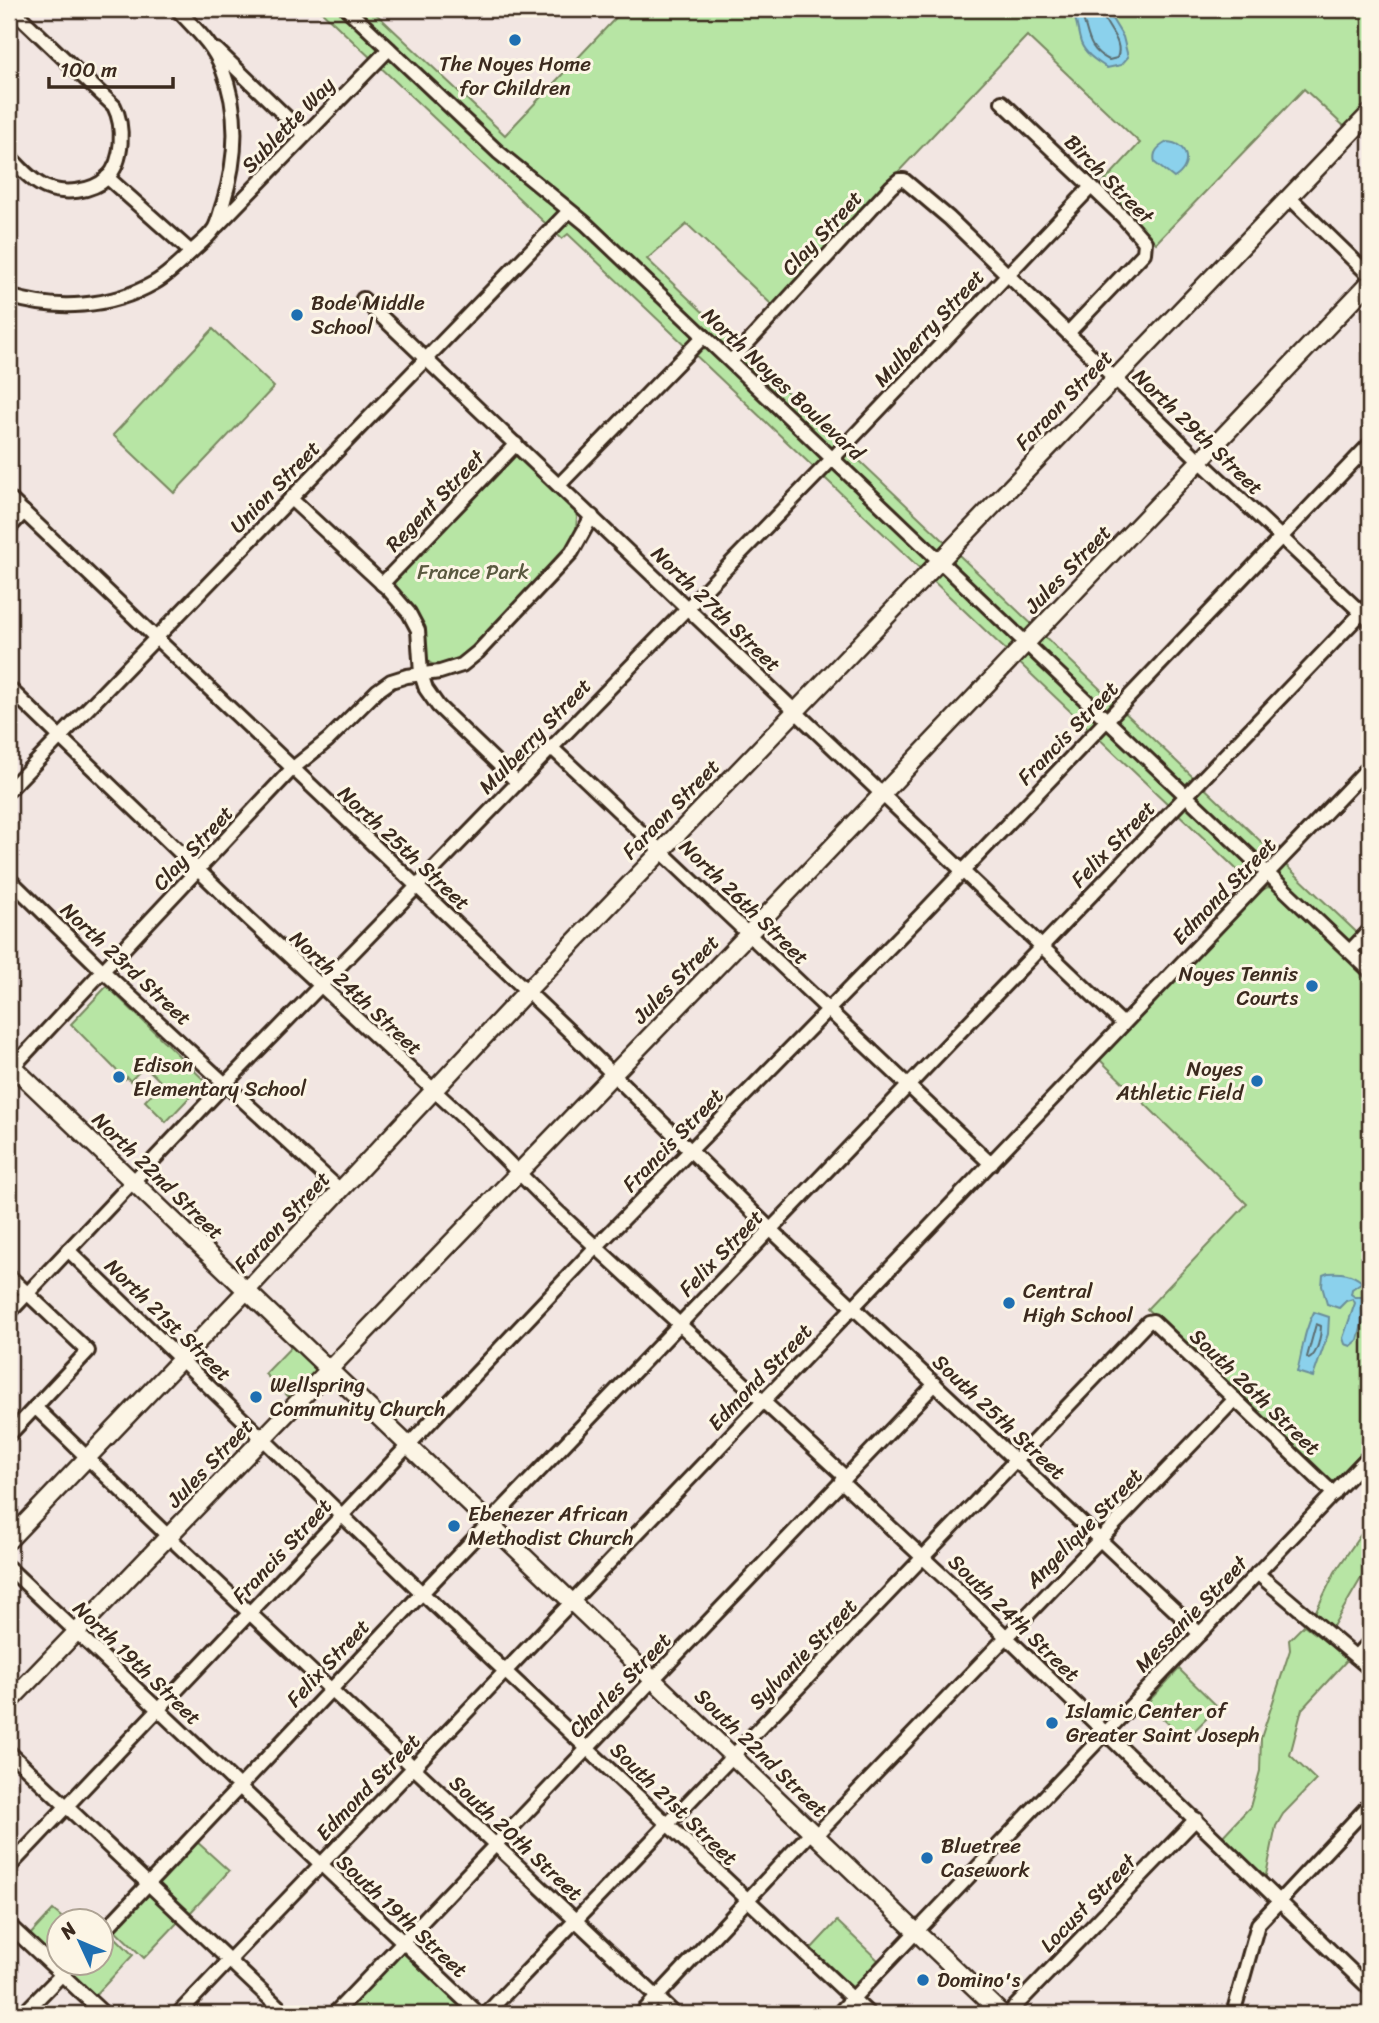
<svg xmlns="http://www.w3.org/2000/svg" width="1379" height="2023" font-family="Sriracha,sans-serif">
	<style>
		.green { fill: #b7e5a4; stroke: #798861; stroke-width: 2 }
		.water { fill: #8bd1ec; stroke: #6b8e9a; stroke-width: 2 }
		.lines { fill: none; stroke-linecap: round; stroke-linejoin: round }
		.shore { stroke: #5b6d70; stroke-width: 2 }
		.minor-casing { stroke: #3b2a1e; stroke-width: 18 }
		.major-casing { stroke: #3b2a1e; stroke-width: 21 }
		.minor { stroke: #fcf5e5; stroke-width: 12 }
		.major { stroke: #fcf5e5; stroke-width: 16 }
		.poi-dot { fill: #1f6fb2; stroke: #fcf5e5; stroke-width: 2.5 }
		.labels { text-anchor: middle; stroke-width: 6; stroke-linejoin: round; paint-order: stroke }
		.poi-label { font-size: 21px; fill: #3b2a1e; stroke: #fcf5e5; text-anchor: start }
		.street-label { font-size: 21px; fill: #3b2a1e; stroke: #fcf5e5 }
		.park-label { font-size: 21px; fill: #5a5940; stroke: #fcf5e5 }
	</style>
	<rect width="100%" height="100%" fill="#f2e6e2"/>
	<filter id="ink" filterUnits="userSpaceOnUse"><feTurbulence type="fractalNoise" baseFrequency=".0143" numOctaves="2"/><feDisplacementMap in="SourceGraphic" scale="14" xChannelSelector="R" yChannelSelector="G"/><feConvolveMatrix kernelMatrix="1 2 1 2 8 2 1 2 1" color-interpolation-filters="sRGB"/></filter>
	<g filter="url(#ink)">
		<g class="green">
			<path d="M319 9H371L505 135 624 9H1370V104L1347 129 1304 89 1156 243 1101 185 1140 143 1027 36 772 305 687 224 647 259 1370 945V962L1268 866 1251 883 568 234 562 239Z"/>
			<path d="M213 329 274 387 174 493 113 435Z"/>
			<path d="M516 453 573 506 577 517 576 529 570 545 471 651C459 662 437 674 425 658L391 584Z"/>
			<path d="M1268 887 1274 889 1370 981V1444L1334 1481 1329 1482 1147 1309 1247 1204 1099 1059 1258 892Z"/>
			<path d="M107 986 205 1081 166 1122 145 1101 162 1083 145 1066 130 1081 127 1077 125 1079 71 1024Z"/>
			<path d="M294 1344 318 1369 291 1399 265 1374Z"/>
			<path d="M1370 1521V1563L1332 1628 1314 1615 1335 1572Z"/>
			<path d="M1304 1625 1348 1659 1302 1709 1290 1755 1316 1780 1283 1814 1276 1826 1265 1880 1221 1838 1250 1807 1260 1771 1261 1738 1290 1650 1289 1640Z"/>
			<path d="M1179 1669 1218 1707 1185 1740 1147 1703Z"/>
			<path d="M195 1840 229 1871 189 1914 158 1886 157 1882Z"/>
			<path d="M146 1893 152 1895 179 1921 144 1958 113 1928Z"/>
			<path d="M53 1910 66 1921 60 1922V1964H63L61 1966 28 1937Z"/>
			<path d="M837 1921 879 1961 852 1989H849L809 1951Z"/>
			<path d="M109 1931 133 1955 92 1999 69 1974 78 1964H102V1939Z"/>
			<path d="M403 1949 472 2014H338Z"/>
		</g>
		<g class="water">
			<path d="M1071 9H1106L1123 37 1128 57 1121 65 1107 68C1097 61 1086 55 1081 43 1077 31 1078 21 1071 9Z"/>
			<path d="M1167 142C1189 143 1193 167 1174 178L1155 163C1152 152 1158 147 1167 142Z"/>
			<path d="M1328 1273C1341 1272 1352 1273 1362 1282L1352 1289 1351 1294 1355 1297H1369L1358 1340 1351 1346 1345 1344 1343 1338 1355 1303 1353 1299 1346 1301 1339 1308 1327 1304 1322 1286 1323 1275Z"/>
			<path d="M1314 1312 1329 1317 1328 1334 1313 1377 1297 1372C1303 1350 1303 1333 1314 1312Z"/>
		</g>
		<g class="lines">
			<g class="shore">
				<path d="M1079 9C1090 30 1084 48 1109 60L1117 58C1125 40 1103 26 1101 9"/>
				<path d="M1316 1324 1321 1326C1321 1335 1318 1354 1309 1359L1307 1357Z"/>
			</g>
			<defs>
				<g id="minor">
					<path d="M347 9 498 152 585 223 1370 971"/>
					<path d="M217 50 305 135"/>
					<path d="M1002 102 1123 217 1145 242 1144 253 1068 333"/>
					<path d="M9 156C20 167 31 181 45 187 64 195 92 192 107 178 124 161 124 125 114 106L12 9"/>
					<path d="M107 177 191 252"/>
					<path d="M1289 197 1370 276"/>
					<path d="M217 226 389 49"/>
					<path d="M9 296C55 311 111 308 154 283 168 275 180 263 191 252 198 245 208 238 214 229 218 223 220 212 223 204 237 159 240 113 222 68 213 44 194 28 177 9"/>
					<path d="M363 299 1123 1024"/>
					<path d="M731 361 891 187 899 180H904L949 218 1200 461 1370 621"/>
					<path d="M559 485 704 336"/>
					<path d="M9 498 571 1033 771 1230 1200 1634"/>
					<path d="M291 499 389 590 409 613 418 630 421 674 426 689 438 706 517 782"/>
					<path d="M9 528 24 512"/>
					<path d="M382 584 516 444"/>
					<path d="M9 688 248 918 467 1121 557 1211 845 1477"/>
					<path d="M551 747 991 1164"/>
					<path d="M9 790 569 211"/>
					<path d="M9 879 104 972 340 1190"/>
					<path d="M1350 951 1370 930"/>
					<path d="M9 1071 292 769 328 740 377 691 391 681 407 676 440 672 462 665 478 652 572 552 592 516"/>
					<path d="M68 1250 422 1593 869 2014"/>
					<path d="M9 1276 88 1351 9 1435"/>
					<path d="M9 1313 226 1083 833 458 1091 187"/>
					<path d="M35 1407 168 1536 675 2014"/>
					<path d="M841 1481 963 1595 1370 1989"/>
					<path d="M9 1568 479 2014"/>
					<path d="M1257 1573 1370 1669"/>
					<path d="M1356 1657 1370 1642"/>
					<path d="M9 1752 286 2014"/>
					<path d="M816 1835 1235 1399"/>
					<path d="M9 1867 596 1247 922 914 1370 444"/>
					<path d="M9 1925 104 2014"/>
					<path d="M102 1933 422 1593 1370 604"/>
					<path d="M23 2014 72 1964"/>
					<path d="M178 2014 1370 766"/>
					<path d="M334 2014 935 1384"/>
					<path d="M486 2014 1148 1322 1153 1321 1334 1494"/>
					<path d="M641 2014 812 1831"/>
					<path d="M838 2014 1370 1455"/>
					<path d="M1008 2014 1196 1819"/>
					<path d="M1233 2014 1258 1924 1370 1804"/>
				</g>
				<g id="major">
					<path d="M9 1063 1002 2014"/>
					<path d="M9 1540 247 1290 527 991 1370 113"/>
					<path d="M9 1702 810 870 1370 282"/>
				</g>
			</defs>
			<use href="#minor" class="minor-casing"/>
			<use href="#major" class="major-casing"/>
			<use href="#minor" class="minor"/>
			<use href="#major" class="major"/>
		</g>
	</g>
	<g class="poi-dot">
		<circle cx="515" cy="40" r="7"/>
		<circle cx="297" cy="315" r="7"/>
		<circle cx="1312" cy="986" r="7"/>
		<circle cx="119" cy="1077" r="7"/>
		<circle cx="1257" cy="1081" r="7"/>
		<circle cx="1009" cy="1303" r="7"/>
		<circle cx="256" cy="1397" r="7"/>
		<circle cx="454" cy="1526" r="7"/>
		<circle cx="1052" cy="1723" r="7"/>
		<circle cx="927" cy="1858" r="7"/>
		<circle cx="923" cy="1980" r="7"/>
	</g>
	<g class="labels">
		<g class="poi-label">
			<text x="515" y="71" text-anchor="middle">The Noyes Home<tspan x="515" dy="24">for Children</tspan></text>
			<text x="311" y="310">Bode Middle<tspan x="311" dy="24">School</tspan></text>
			<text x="1298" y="981" text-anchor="end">Noyes Tennis<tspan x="1298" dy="24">Courts</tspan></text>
			<text x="133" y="1072">Edison<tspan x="133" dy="24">Elementary School</tspan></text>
			<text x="1243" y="1076" text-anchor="end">Noyes<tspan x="1243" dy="24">Athletic Field</tspan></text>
			<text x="1023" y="1298">Central<tspan x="1023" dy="24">High School</tspan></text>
			<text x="270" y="1392">Wellspring<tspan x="270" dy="24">Community Church</tspan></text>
			<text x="468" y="1521">Ebenezer African<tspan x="468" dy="24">Methodist Church</tspan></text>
			<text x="1066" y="1718">Islamic Center of<tspan x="1066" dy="24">Greater Saint Joseph</tspan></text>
			<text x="941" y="1853">Bluetree<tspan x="941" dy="24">Casework</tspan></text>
			<text x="937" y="1987">Domino's</text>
		</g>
		<g class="street-label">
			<text transform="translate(288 125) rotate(-46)" y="7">Sublette Way</text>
			<text transform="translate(1109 179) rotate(45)" y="7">Birch Street</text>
			<text transform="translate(822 233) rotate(-47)" y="7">Clay Street</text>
			<text transform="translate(929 328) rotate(-47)" y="7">Mulberry Street</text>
			<text transform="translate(783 384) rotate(43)" y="7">North Noyes Boulevard</text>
			<text transform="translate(1064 400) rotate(-46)" y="7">Faraon Street</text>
			<text transform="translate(1198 432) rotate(44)" y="7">North 29th Street</text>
			<text transform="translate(275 487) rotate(-46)" y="7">Union Street</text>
			<text transform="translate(435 501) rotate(-46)" y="7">Regent Street</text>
			<text transform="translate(1068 569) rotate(-46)" y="7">Jules Street</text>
			<text transform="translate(716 609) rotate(44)" y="7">North 27th Street</text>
			<text transform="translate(1068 733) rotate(-46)" y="7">Francis Street</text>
			<text transform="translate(535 736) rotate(-46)" y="7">Mulberry Street</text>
			<text transform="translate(671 809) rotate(-46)" y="7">Faraon Street</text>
			<text transform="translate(1113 844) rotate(-46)" y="7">Felix Street</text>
			<text transform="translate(193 848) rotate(-47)" y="7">Clay Street</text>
			<text transform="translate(404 848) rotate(43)" y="7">North 25th Street</text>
			<text transform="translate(1224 891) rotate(-46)" y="7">Edmond Street</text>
			<text transform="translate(744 902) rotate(44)" y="7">North 26th Street</text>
			<text transform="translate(126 964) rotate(43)" y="7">North 23rd Street</text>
			<text transform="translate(676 979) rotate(-46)" y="7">Jules Street</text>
			<text transform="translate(356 993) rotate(43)" y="7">North 24th Street</text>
			<text transform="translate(673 1140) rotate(-46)" y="7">Francis Street</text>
			<text transform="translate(158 1176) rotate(44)" y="7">North 22nd Street</text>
			<text transform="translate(282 1222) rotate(-47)" y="7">Faraon Street</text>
			<text transform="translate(721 1253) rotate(-46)" y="7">Felix Street</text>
			<text transform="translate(168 1320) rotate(44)" y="7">North 21st Street</text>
			<text transform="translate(760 1377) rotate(-46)" y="7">Edmond Street</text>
			<text transform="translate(1255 1392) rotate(44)" y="7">South 26th Street</text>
			<text transform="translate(999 1417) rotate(43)" y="7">South 25th Street</text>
			<text transform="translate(210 1463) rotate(-46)" y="7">Jules Street</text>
			<text transform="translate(1084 1528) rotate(-46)" y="7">Angelique Street</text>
			<text transform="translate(282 1551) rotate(-47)" y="7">Francis Street</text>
			<text transform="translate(1191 1614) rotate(-46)" y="7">Messanie Street</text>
			<text transform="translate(1014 1618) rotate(44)" y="7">South 24th Street</text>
			<text transform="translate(803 1654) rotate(-46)" y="7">Sylvanie Street</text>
			<text transform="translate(137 1663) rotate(44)" y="7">North 19th Street</text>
			<text transform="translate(328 1663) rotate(-47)" y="7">Felix Street</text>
			<text transform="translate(620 1685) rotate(-46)" y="7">Charles Street</text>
			<text transform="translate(761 1753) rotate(44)" y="7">South 22nd Street</text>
			<text transform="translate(368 1787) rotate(-46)" y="7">Edmond Street</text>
			<text transform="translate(674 1804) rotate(44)" y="7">South 21st Street</text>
			<text transform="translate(516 1838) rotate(43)" y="7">South 20th Street</text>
			<text transform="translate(1088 1903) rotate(-46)" y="7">Locust Street</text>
			<text transform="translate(402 1916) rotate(43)" y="7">South 19th Street</text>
		</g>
		<g class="park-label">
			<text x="473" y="579">France Park</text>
		</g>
	</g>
	<rect width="1379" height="2023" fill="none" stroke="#fcf5e5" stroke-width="35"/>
	<rect x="18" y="18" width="1344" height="1988" fill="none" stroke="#3b2a1e" stroke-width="2.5" filter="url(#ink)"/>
	<g transform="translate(80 1942) rotate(314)"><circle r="33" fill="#fcf5e5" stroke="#afa495" stroke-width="2"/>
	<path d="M0-5L12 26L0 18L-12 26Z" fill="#1f6fb2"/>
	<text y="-10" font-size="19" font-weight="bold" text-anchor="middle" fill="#3b2a1e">N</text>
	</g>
	<path d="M49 77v10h124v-10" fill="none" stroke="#3b2a1e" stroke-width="3.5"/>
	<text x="60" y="77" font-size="21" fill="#3b2a1e" stroke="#fcf5e5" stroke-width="5" paint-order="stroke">100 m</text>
</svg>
